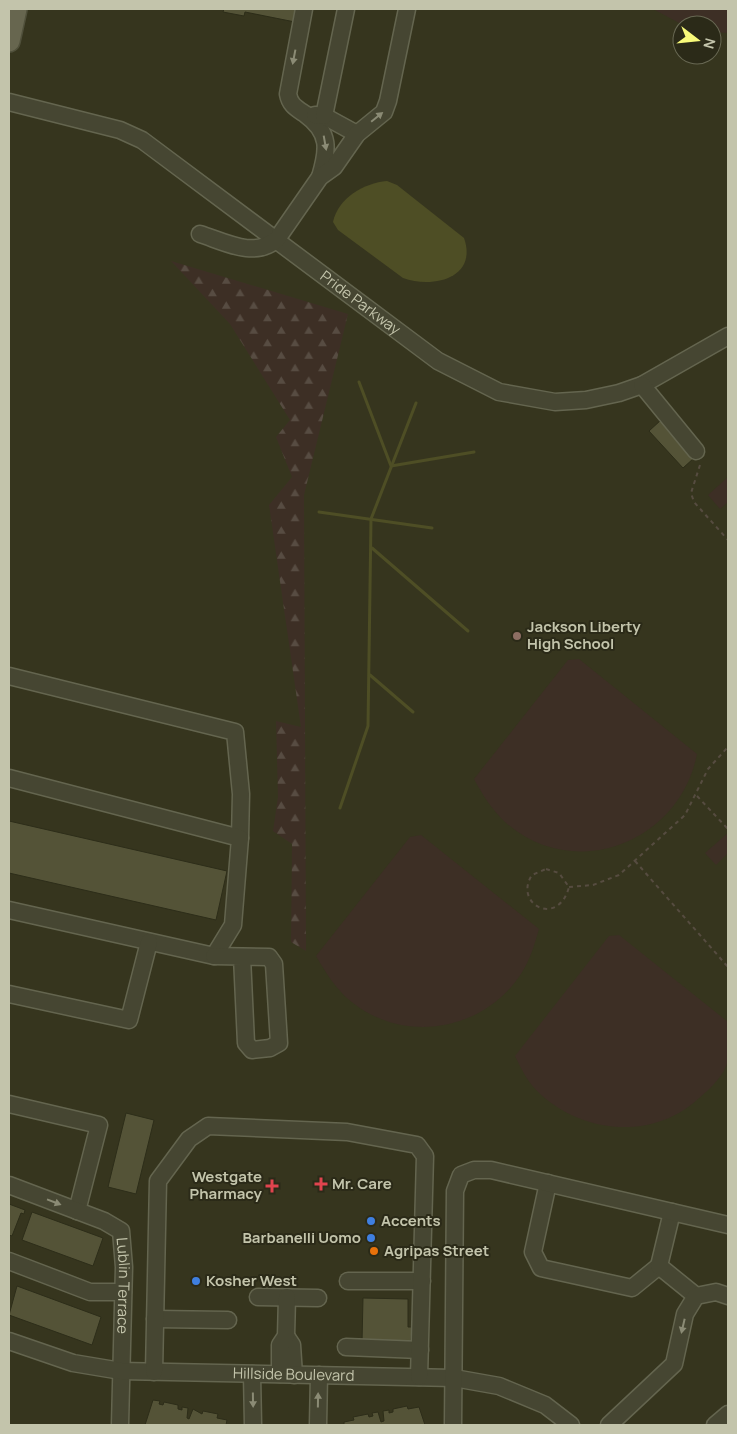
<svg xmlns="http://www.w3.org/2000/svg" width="737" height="1434" font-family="Manrope,sans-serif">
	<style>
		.forest { fill: url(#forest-firs) }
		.garden { fill: #3d2f25 }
		.water { fill: #4e4e25 }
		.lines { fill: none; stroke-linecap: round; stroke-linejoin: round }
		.stream { stroke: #4e4e25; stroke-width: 3 }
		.building { fill: #545337; stroke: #2d2d19 }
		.minor-casing { stroke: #64654f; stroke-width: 19 }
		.major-casing { stroke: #50503b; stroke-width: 24 }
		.path { stroke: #564c40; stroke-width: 2; stroke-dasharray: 4 4; stroke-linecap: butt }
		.minor { stroke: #464632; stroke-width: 16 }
		.major { stroke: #67664f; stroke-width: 21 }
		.oneway { fill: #8b8b75 }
		.education-dot { fill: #8d6e63; stroke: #2b2a18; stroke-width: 2 }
		.health-dot { fill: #e0444e; stroke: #2b2a18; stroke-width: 2 }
		.shop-dot { fill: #3f7fe0; stroke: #2b2a18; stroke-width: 2 }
		.food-dot { fill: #e8710a; stroke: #2b2a18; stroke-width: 2 }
		.labels { text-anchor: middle; stroke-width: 4; stroke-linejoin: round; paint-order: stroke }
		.street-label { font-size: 15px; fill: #c3c4ab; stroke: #2b2a18 }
		.poi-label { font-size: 15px; font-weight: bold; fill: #c3c4ab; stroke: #2b2a18; text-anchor: start }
	</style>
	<defs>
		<pattern id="forest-firs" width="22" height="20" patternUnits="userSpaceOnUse" patternTransform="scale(1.25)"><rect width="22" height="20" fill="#3d2f25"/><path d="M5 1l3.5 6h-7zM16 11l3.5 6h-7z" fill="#574c42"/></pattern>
	</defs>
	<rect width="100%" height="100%" fill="#36351e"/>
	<path class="forest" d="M171 261 348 314 304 495 306 951 291 942 292 844 273 831 278 797 276 721 301 727 269 505 292 477 276 437 290 420 230 324Z"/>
	<g class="garden">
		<path d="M653 9H728V33L712 32V25H683Z"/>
		<path d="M728 477V502L720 509 708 495Z"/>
		<path d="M579 659 697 754C680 842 574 884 505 822 492 810 482 794 474 779L568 660Z"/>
		<path d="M728 833V853L716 865 705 853Z"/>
		<path d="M421 835 539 929C534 947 528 966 516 981 478 1031 404 1043 353 1003 337 991 326 973 316 956L410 837Z"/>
		<path d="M619 935 728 1022C728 1034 731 1049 728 1060 725 1075 709 1090 698 1099 652 1141 581 1134 537 1091 527 1081 521 1068 515 1056L609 936Z"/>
	</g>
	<path class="water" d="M387 181 397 185 464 238C478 278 433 289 403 278L338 230 333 222C338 198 364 183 387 181Z"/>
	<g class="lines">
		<g class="stream">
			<path d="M359 382 391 466 474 452"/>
			<path d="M319 512 432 528"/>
			<path d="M372 548 468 631"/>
			<path d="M370 675 413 712"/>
			<path d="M340 808 368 726 371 519 416 403"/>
		</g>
	</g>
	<g class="building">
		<path d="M224 9H298L295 22 245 12 244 16 223 12Z"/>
		<path d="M661 420 694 458 683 468 649 431Z"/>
		<path d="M9 821 227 871 216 920 9 873Z"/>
		<path d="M126 1113 154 1120 136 1194 108 1187Z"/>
		<path d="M9 1204 25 1210 24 1214 21 1213 12 1236 9 1235Z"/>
		<path d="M32 1212 103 1238 93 1266 22 1240Z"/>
		<path d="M17 1286 101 1317 92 1345 9 1315Z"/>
		<path d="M363 1298 408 1299V1327H412L411 1343 362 1342Z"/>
		<path d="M153 1400 160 1401 159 1404 163 1405 164 1402 178 1405V1409L182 1410V1407L188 1408 187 1418 189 1419 193 1409 202 1414 203 1411 218 1414 217 1418 227 1420 226 1425H145Z"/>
		<path d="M407 1406 408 1409 419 1407 425 1425H344V1422L354 1420 353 1417 368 1414 369 1417 373 1416 372 1413 378 1412 381 1422 384 1421 383 1411 389 1410V1413L393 1412V1409Z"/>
	</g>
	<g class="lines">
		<defs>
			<g id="minor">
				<path d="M304 9 288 94C290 105 296 108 305 114 331 133 328 150 320 177"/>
				<path id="s1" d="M9 102 120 130 142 140 438 361 499 392 555 402 586 400 619 393 642 385 728 336"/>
				<path d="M315 115 324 116 357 134"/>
				<path d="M324 116 346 9"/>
				<path d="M200 234C225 242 255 259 277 239L320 177 334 167 357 134 384 112 388 101 407 9"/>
				<path d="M642 385 696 451"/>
				<path d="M9 676 235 732 241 794 240 838"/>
				<path d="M9 778 240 838 233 925 214 956 9 910"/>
				<path d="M214 956 269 957 274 964 279 1043 270 1048 252 1050 246 1043 242 957"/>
				<path d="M9 994 129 1020 149 942"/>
				<path d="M9 1104 99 1125 77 1211"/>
				<path d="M548 1183 533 1252 541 1268 632 1288 659 1266"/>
				<path id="s2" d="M9 1185 104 1221 121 1231 124 1267 120 1425"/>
				<path d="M672 1212 659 1266 696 1296"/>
				<path d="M9 1261 90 1292H123"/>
				<path d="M348 1281H422"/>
				<path d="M258 1297 318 1298"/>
				<path d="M155 1319 228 1320"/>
				<path d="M286 1336 292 1345 294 1375"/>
				<path id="s3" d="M9 1341 73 1363 121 1371 454 1378 499 1386 545 1405 571 1425"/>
				<path d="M346 1347 420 1350"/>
				<path d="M154 1372 158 1181 189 1139 208 1126 347 1132 417 1145 425 1156 419 1377"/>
				<path d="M252 1374 253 1425"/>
				<path d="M280 1374V1345L286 1336 287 1297"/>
				<path d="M318 1425 319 1375"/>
				<path d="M453 1425 455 1191 461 1175 474 1170H491L728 1225"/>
				<path d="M609 1425 674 1364 685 1314 696 1296 716 1292 728 1296"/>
				<path d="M715 1425 728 1414"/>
			</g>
			<path id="major" d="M9 41 16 9"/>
		</defs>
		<use href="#minor" class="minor-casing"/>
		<use href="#major" class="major-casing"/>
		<g class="path">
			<path d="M700 465 691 493 694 502 728 540"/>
			<path d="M697 796 727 828 728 827"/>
			<path d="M635 861 728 967"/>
			<path d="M546 869 559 873 569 887C558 928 513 904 532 875Z"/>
			<path d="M569 887 593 885 619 875 685 815 708 769 728 747"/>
		</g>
		<use href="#minor" class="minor"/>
		<use href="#major" class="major"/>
	</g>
	<defs><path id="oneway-solid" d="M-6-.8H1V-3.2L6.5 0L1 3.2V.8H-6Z" transform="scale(1.25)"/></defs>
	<g class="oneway">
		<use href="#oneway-solid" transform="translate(294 57) rotate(101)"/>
		<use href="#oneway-solid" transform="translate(377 117) rotate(-39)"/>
		<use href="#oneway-solid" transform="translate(325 143) rotate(80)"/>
		<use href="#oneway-solid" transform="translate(54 1202) rotate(21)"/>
		<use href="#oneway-solid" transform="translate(683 1326) rotate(103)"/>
		<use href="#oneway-solid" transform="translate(253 1400) rotate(89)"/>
		<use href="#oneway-solid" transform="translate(318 1400) rotate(-89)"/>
	</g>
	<circle class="education-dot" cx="517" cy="636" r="5"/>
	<g class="health-dot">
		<path d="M318.5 1176.5h5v5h5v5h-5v5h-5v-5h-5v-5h5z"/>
		<path d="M269.5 1178.5h5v5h5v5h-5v5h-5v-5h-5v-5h5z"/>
	</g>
	<g class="shop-dot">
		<circle cx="371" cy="1221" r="5"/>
		<circle cx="371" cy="1238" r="5"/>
		<circle cx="196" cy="1281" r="5"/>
	</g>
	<circle class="food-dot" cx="374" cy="1251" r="5"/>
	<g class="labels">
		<g class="street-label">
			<text dy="5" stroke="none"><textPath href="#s1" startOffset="411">Pride Parkway</textPath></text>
			<text dy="5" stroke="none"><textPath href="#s2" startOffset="176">Lublin Terrace</textPath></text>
			<text dy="5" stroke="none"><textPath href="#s3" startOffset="289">Hillside Boulevard</textPath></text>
		</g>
		<g class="poi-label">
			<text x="527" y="632">Jackson Liberty<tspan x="527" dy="17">High School</tspan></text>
			<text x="262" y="1182" text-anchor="end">Westgate<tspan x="262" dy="17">Pharmacy</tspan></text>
			<text x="332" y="1189">Mr. Care</text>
			<text x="381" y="1226">Accents</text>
			<text x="361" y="1243" text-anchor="end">Barbanelli Uomo</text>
			<text x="384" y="1256">Agripas Street</text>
			<text x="206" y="1286">Kosher West</text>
		</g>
	</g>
	<rect width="737" height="1434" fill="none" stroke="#c3c4ab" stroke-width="20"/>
	<g transform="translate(697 40) rotate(106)"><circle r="24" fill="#2b2a18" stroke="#686853"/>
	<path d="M0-4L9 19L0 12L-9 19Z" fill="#f8fa7a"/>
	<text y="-8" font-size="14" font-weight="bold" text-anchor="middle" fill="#c3c4ab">N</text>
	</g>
</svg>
